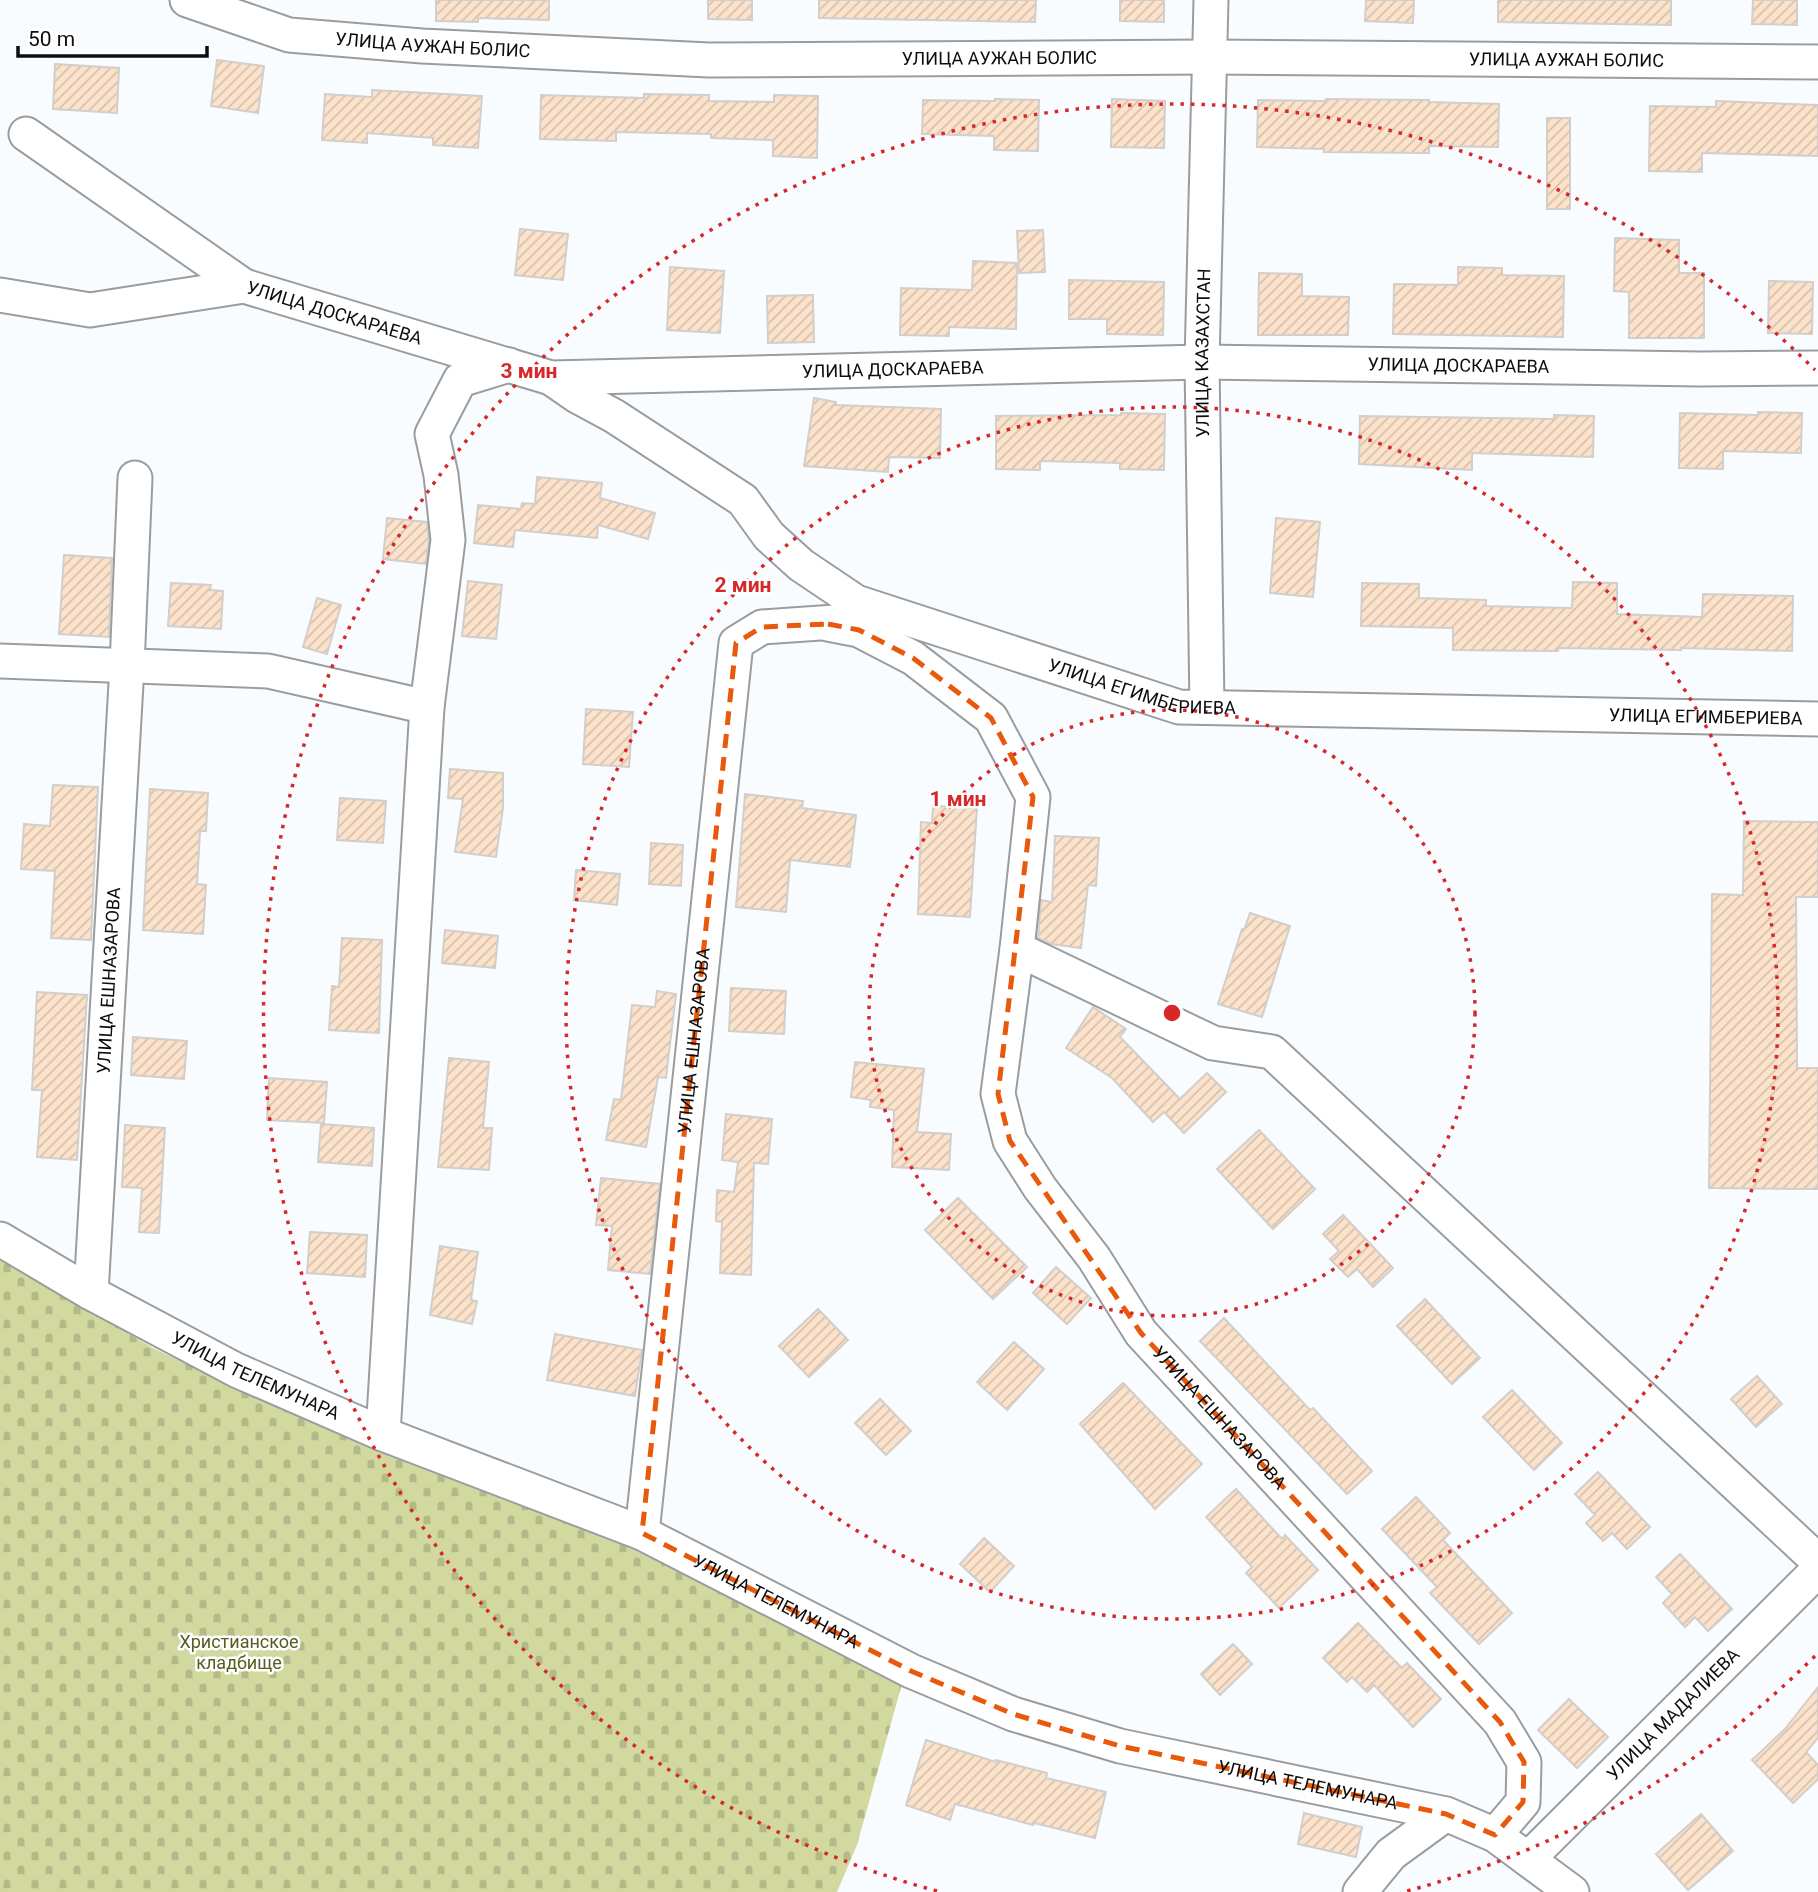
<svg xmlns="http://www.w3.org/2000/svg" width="1818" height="1892" font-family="Roboto,sans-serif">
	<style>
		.cemetery { fill: url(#cemetery-stones) }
		.building { fill: url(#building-hatch); stroke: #d2cecb; stroke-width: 2 }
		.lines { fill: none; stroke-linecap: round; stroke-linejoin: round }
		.minor-casing { stroke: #9a9da0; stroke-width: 37 }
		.minor { stroke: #fff; stroke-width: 33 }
		.marked { fill: none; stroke: #e8590c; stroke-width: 5; stroke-dasharray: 14 9; stroke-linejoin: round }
		.ring { fill: none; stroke: #d62828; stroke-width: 3.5; stroke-dasharray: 3.5 7 }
		.labels { text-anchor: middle; stroke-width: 5; stroke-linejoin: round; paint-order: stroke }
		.street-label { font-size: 18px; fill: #0c0d0f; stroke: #fff }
		.park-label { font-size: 18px; fill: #585c20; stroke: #fff }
		.centre { fill: #d62828; stroke: #fff; stroke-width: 3.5 }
		.ring-label { font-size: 21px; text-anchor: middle; font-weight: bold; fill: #d62828; stroke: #fff; stroke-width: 5; stroke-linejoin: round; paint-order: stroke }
	</style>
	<defs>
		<pattern id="cemetery-stones" width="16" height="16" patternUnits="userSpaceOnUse" patternTransform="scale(1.75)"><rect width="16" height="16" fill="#d2d99f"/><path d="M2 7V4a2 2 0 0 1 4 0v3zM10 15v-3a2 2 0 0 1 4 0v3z" fill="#b3b988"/></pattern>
		<pattern id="building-hatch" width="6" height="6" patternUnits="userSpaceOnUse" patternTransform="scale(1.75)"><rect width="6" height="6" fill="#fce2ca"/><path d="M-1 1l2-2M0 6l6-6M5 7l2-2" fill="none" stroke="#d7c1ac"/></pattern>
	</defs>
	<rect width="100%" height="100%" fill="#f9fcff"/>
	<path class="cemetery" d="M0 1259 155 1349 259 1399 366 1446 576 1521 751 1607 836 1653 902 1684 857 1845 837 1892H0Z"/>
	<g class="building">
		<path d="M436 0H549V20L478 18V22L436 21Z"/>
		<path d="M708 0H752V20L708 19Z"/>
		<path d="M819 0H1036L1035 22 819 18Z"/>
		<path d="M1120 0H1164V22L1120 21Z"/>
		<path d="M1366 0H1414L1413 23 1365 21Z"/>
		<path d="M1498 0H1671V25L1498 22Z"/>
		<path d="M1753 0H1797V25L1752 24Z"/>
		<path d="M217 60 264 66 258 113 211 106Z"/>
		<path d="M55 64 119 68 117 113 53 109Z"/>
		<path d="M372 90 482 96 478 148 433 145V138L367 133V143L322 140 325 94 372 97Z"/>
		<path d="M644 94 709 95V101L774 102V95L818 96 817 158 773 156V140L711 138V134L616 132V141L540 139 541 95 644 98Z"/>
		<path d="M995 99 1039 100 1038 151 994 150V136L922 134 923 100 995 101Z"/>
		<path d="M1112 99 1165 101 1164 148 1111 147Z"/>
		<path d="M1326 99 1429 100V102L1499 104 1498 147 1429 146V153L1324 152V149L1257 147 1258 100 1326 101Z"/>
		<path d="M1716 101 1818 105V156L1702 153V172L1649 171 1650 106 1716 107Z"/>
		<rect x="1547" y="118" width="23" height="91"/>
		<path d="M520 229 568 234 563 280 515 275Z"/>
		<path d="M1043 230 1045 272 1019 273 1017 231Z"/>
		<path d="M1615 238 1679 240V273H1704V338H1629V292L1614 291Z"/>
		<path d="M973 261 1017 263 1016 329 949 327V336L900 335 901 288 972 290Z"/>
		<path d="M670 267 724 271 720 333 667 330Z"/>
		<path d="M1458 267 1502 268V275L1564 276 1563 337 1393 334 1394 284 1458 285Z"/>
		<path d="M1259 273 1302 274V296L1349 297 1348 335H1258Z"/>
		<path d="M1069 280 1164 282 1163 335 1107 334V319H1069Z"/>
		<path d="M1769 281 1813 282 1812 334 1768 333Z"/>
		<path d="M813 295 814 342 768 343 767 296Z"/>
		<path d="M814 398 836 402V405L941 409 940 458 889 457 888 472 804 466Z"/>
		<path d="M1758 412 1802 413 1801 453 1723 451V469L1679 468 1680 413 1758 415Z"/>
		<path d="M1121 413 1165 414 1164 470 1120 469V463L1040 461V470L996 469V416L1121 415Z"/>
		<path d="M1554 415 1594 416 1593 457 1472 453V470L1359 464 1360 416 1554 419Z"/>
		<path d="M537 477 602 483 600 498 655 513 648 539 598 525 597 538 515 530 513 547 474 543 478 505 521 509 522 503 535 504Z"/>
		<path d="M387 518 427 522 429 540 426 564 383 559Z"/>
		<path d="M1276 518 1320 522 1313 597 1270 593Z"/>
		<path d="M64 555 112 558 109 637 59 634Z"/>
		<path d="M468 581 502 585 496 639 462 636Z"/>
		<path d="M1573 582 1617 583V614L1702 617 1703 594 1793 596 1792 651 1681 648V650L1558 648V651L1453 650V628L1361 626 1362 583 1419 584V598L1486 600V606L1572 608Z"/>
		<path d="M171 583 211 585 210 590 223 591 221 629 168 626Z"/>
		<path d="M317 598 341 605 327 654 303 647Z"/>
		<path d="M586 709 633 712 629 767 583 764Z"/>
		<path d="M450 769 503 773V808L496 857 455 852 463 799 448 798Z"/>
		<path d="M53 785 98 787 91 940 51 938 55 871 21 869 24 824 50 826Z"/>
		<path d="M150 789 208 793 206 831H200L197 884 206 885 203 934 143 930Z"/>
		<path d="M745 794 803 801 802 808 856 815 850 867 790 860 786 912 736 907Z"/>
		<path d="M340 798 386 801 383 843 337 840Z"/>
		<path d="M933 806 977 808 970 917 918 914 921 822 932 823Z"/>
		<path d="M1744 821 1818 822V897H1796L1797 1068H1818V1189L1709 1188 1712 894 1743 895Z"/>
		<path d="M1055 836 1099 838 1096 886 1088 885 1081 948 1051 944 1038 938 1041 900 1052 902Z"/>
		<path d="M651 843 683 845 681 886 649 884Z"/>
		<path d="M576 870 620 874 617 905 574 900Z"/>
		<path d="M1250 913 1290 926 1262 1017 1218 1004 1242 929 1244 930Z"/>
		<path d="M445 930 498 936 495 968 442 963Z"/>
		<path d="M342 938 382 940 379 1033 329 1030 332 986 339 987Z"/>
		<path d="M731 988 786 991 784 1034 729 1031Z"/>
		<path d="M657 991 676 994 666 1078 658 1077 646 1147 606 1140 614 1099 621 1100 632 1005 655 1007Z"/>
		<path d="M37 992 87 995 77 1160 37 1157 42 1090H32Z"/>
		<path d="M1093 1007 1126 1029 1120 1037 1180 1099 1207 1073 1226 1092 1184 1133 1164 1112 1153 1122 1112 1078 1066 1048Z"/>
		<path d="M133 1037 187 1041 184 1079 131 1075Z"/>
		<path d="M449 1058 489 1062 483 1128H492L489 1170 438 1167Z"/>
		<path d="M855 1062 924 1069 917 1132 951 1134 949 1170 892 1167 894 1110 870 1107 871 1100 851 1097Z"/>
		<path d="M269 1078 327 1082 324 1123 267 1120Z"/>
		<path d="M726 1114 772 1119 768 1164 754 1163 751 1275 720 1273 722 1222 716 1221 717 1190 734 1192 738 1162 722 1160Z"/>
		<path d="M321 1124 374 1128 372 1166 318 1162Z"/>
		<path d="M125 1125 165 1128 159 1233 139 1232 142 1188 122 1187Z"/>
		<path d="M1259 1130 1315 1189 1273 1229 1217 1169Z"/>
		<path d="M601 1178 660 1184 650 1274 608 1270 612 1226 596 1225Z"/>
		<path d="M958 1198 1027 1267 993 1299 925 1230Z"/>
		<path d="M1343 1215 1393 1268 1373 1287 1357 1269 1348 1277 1330 1259 1339 1251 1323 1234Z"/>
		<path d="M310 1232 367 1235 365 1277 307 1273Z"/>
		<path d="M440 1246 478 1252 471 1300 477 1301 472 1324 430 1315Z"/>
		<path d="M1056 1267 1091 1298 1067 1324 1033 1293Z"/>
		<path d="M1425 1299 1480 1358 1452 1384 1397 1326Z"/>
		<path d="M818 1309 848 1340 809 1377 779 1346Z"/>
		<path d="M1224 1318 1310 1410 1313 1408 1372 1471 1347 1494 1200 1341Z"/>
		<path d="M555 1334 642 1350 635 1396 547 1380Z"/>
		<path d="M1014 1342 1044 1369 1007 1410 977 1382Z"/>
		<path d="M1757 1376 1782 1404 1756 1427 1731 1399Z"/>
		<path d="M1123 1383 1202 1464 1155 1509 1080 1424Z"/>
		<path d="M1512 1390 1562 1443 1534 1470 1483 1417Z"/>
		<path d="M880 1399 911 1431 886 1455 855 1423Z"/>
		<path d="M1598 1472 1650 1527 1627 1549 1612 1533 1603 1541 1586 1523 1595 1515 1575 1494Z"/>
		<path d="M1236 1489 1282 1539 1285 1535 1318 1570 1279 1608 1246 1573 1252 1567 1206 1517Z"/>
		<path d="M1416 1497 1450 1533 1443 1540 1512 1613 1479 1644 1430 1593 1437 1587 1382 1529Z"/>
		<path d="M984 1538 1014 1566 990 1592 960 1564Z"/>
		<path d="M1680 1554 1732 1609 1708 1631 1695 1617 1685 1627 1663 1603 1672 1594 1656 1577Z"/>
		<path d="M1358 1623 1402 1668 1407 1663 1441 1699 1413 1727 1374 1685 1367 1692 1352 1677 1347 1682 1323 1658Z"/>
		<path d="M1233 1644 1252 1664 1220 1695 1201 1674Z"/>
		<path d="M1818 1687V1738L1806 1752 1818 1765V1779L1793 1803 1752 1760 1785 1729Z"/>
		<path d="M1569 1699 1608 1737 1577 1768 1538 1730Z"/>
		<path d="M926 1740 996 1762V1760L1047 1773 1046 1778 1106 1792 1095 1838 1034 1823 1033 1825 955 1804 950 1820 906 1805Z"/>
		<path d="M1304 1813 1362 1827 1356 1857 1298 1844Z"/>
		<path d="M1701 1814 1733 1851 1688 1890 1656 1854Z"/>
	</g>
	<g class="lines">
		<defs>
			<g id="minor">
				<path id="s1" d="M187 0 289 35 422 46 709 60 1208 57 1818 62"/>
				<path id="s2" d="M26 134 244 286 551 378 1202 362 1701 369 1818 368"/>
				<path d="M0 295 90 310 244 286"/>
				<path id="s3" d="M551 378 577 396 614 416 743 500 769 536 801 565 856 602 1179 707 1818 719"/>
				<path id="s4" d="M828 624 859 630 913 658 991 718 1033 797 1017 949 998 1094 1010 1141 1040 1188 1094 1258 1141 1333 1500 1722 1524 1762 1523 1802 1495 1835"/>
				<path d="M0 661 268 671 427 707"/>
				<path id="s5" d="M1207 707 1202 362 1211 0"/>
				<path d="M1017 949 1213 1043 1272 1052 1818 1561"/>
				<path id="s6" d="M0 1239 91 1293 236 1370 383 1434 642 1533 911 1671 1013 1714 1120 1746 1446 1814 1495 1835 1572 1892"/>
				<path id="s7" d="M91 1293 127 666 135 478"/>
				<path d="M383 1434 427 707 448 540 441 475 432 434 460 380 509 365"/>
				<path id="s8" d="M642 1533 736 643 762 627 849 621"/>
				<path id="s9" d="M1528 1859 1818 1570"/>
				<path d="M1360 1892 1391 1854 1446 1814"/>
			</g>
		</defs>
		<use href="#minor" class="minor-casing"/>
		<use href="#minor" class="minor"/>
	</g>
	<path class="marked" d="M828 624 859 630 913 658 991 718 1033 797 998 1094 1010 1141 1141 1333 1500 1722 1524 1762 1523 1802 1495 1835 1446 1814 1120 1746 1013 1714 911 1671 642 1533 736 643 762 627Z"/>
	<g class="ring">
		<circle cx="1172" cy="1013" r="303"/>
		<circle cx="1172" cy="1013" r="606"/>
		<path d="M1815 1656A909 909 0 0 1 1407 1891M937 1891A909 909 0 1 1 1815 370"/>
	</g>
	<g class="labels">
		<g class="street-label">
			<text dy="6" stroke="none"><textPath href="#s1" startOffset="252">УЛИЦА АУЖАН БОЛИС</textPath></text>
			<text dy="6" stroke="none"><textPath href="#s1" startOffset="819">УЛИЦА АУЖАН БОЛИС</textPath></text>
			<text dy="6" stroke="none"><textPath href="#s1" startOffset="1386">УЛИЦА АУЖАН БОЛИС</textPath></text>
			<text dy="6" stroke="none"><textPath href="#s2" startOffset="360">УЛИЦА ДОСКАРАЕВА</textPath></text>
			<text dy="6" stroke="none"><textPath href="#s5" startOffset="354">УЛИЦА КАЗАХСТАН</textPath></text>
			<text dy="6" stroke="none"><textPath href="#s2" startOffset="1494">УЛИЦА ДОСКАРАЕВА</textPath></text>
			<text dy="6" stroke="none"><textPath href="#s2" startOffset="928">УЛИЦА ДОСКАРАЕВА</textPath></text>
			<text dy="6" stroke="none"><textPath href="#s3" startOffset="681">УЛИЦА ЕГИМБЕРИЕВА</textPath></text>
			<text dy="6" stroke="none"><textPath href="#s3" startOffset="1248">УЛИЦА ЕГИМБЕРИЕВА</textPath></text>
			<text dy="6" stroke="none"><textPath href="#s7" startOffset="313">УЛИЦА ЕШНАЗАРОВА</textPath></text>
			<text dy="6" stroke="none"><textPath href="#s8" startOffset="495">УЛИЦА ЕШНАЗАРОВА</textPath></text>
			<text dy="6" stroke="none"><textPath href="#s6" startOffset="290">УЛИЦА ТЕЛЕМУНАРА</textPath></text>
			<text dy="6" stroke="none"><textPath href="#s4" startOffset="976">УЛИЦА ЕШНАЗАРОВА</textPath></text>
			<text dy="6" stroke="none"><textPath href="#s6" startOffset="858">УЛИЦА ТЕЛЕМУНАРА</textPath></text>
			<text dy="6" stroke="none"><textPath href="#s9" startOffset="205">УЛИЦА МАДАЛИЕВА</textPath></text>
			<text dy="6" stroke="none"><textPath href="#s6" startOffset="1424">УЛИЦА ТЕЛЕМУНАРА</textPath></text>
		</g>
		<g class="park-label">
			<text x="239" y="1648">Христианское<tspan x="239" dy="21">кладбище</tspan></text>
		</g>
	</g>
	<circle cx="1172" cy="1013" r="10" class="centre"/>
	<g class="ring-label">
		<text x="529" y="378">3 мин</text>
		<text x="743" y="592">2 мин</text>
		<text x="958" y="806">1 мин</text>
	</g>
	<path d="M18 46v10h189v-10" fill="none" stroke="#0c0d0f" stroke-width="3.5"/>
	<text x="28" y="46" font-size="21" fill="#0c0d0f" stroke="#ffffff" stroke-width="5" paint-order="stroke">50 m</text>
</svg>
